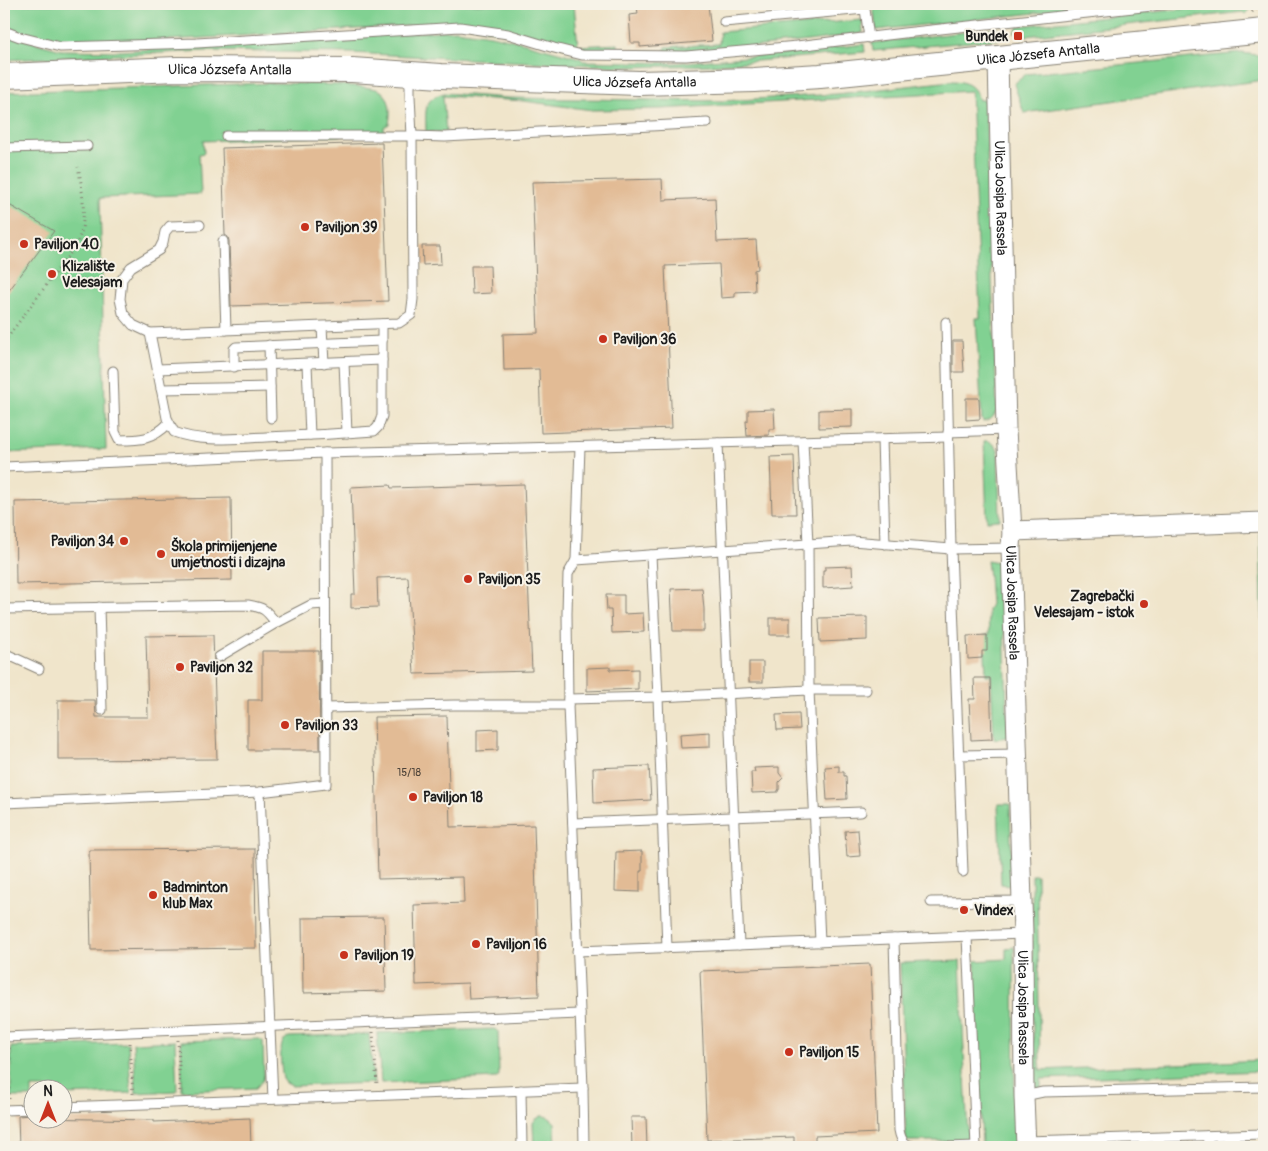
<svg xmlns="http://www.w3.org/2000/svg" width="1268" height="1151" font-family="Pangolin,sans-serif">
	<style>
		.green { fill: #81d192; stroke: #4e7657 }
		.building { fill: #e2bb95 }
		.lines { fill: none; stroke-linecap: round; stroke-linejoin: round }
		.service-casing { stroke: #868074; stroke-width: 11 }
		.minor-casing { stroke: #868074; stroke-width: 21 }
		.tertiary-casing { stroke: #868074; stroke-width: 26 }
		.path { stroke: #868074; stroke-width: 3; stroke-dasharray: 1 4; stroke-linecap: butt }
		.service { stroke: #fff; stroke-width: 9 }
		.minor { stroke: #fff; stroke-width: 19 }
		.tertiary { stroke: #fff; stroke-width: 24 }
		.poi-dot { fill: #c8321e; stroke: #f7f3e8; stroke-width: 2 }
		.labels { text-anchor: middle; stroke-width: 4; stroke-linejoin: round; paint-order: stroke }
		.number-label { font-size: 11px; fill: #4e443a }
		.poi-label { font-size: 14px; font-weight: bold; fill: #1c1c1c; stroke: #f7f3e8; text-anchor: start }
		.street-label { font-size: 14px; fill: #1c1c1c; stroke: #f7f3e8 }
	</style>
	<rect width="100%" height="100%" fill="#f7f3e8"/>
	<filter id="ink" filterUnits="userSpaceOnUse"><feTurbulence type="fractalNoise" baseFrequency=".02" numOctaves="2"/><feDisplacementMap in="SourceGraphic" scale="10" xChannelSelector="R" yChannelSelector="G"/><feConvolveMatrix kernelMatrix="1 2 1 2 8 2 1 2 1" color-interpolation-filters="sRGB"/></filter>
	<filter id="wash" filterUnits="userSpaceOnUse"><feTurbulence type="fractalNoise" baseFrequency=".0096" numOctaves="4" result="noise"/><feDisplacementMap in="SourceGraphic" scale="20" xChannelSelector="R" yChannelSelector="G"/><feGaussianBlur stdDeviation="1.12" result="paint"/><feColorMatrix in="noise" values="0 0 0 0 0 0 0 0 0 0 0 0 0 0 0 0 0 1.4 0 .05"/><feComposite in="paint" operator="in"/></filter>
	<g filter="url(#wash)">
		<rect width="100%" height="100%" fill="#f0e5cb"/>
		<g class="green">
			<path d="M4 4H574L578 46 618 44V52H593L564 47 458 23 151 41 58 42 35 38 4 26Z"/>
			<path d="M873 4H1120L876 30Z"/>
			<path d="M1206 4H1252L1250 10 1245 14 1243 12 1026 36 1025 32 1014 33 1018 26 1184 9 1200 6Z"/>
			<path d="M862 20 863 33C797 44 731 50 664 52L666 47 719 44 720 32Z"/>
			<path d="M998 28 1000 39 873 51 872 43Z"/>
			<path d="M456 30 491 35 525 43 580 58 583 61 674 63 783 54 864 44 865 52 709 65 629 67 350 53 207 51 4 60V34L61 50 121 51Z"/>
			<path d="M1242 53 1264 56V80L1024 113 1014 84 1026 74Z"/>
			<path d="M951 81C965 81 975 85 979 100H985L997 409C994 417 992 420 983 422V420H982L976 318H980L971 91 661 109 592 110 524 101 443 96 446 132H426C426 112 422 99 444 93L507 98 723 101 837 94Z"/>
			<path d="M280 83C295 84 372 84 381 91 391 98 391 113 389 124L384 127V134L203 141 204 153 199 154 201 194 100 198 106 449 4 453V92L206 85Z"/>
			<path d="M984 441C991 440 994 444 998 450L1000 520 987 521Z"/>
			<path d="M1264 530V677L1260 531Z"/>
			<path d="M987 560 998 562 1002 565 1008 737 994 739 991 675H986L984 635H989L988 610 991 604 989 577Z"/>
			<path d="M998 804H1010L1012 882 1010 885 1001 884Z"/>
			<path d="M1032 875H1037L1040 1070 1264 1060V1071L1041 1079V1091L1034 1087 1031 1082 1033 1039Z"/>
			<path d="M1014 947 1015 1147H982L975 961 1006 959V948Z"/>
			<path d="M960 961 968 1141H906L900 963Z"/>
			<path d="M494 1029 498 1031 499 1075 497 1078 381 1083 377 1033Z"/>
			<path d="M369 1034 374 1083 292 1086 286 1083 283 1079C281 1071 279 1049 283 1042 285 1039 286 1038 289 1037Z"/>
			<path d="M259 1039 263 1041 264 1075 263 1080 256 1088 182 1091 181 1041Z"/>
			<path d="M175 1041 177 1091 136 1093 133 1043Z"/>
			<path d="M128 1043 131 1093 63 1095 62 1088H32V1097H11V1047Z"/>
			<path d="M541 1116C547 1116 551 1118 555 1123L556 1147H534L533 1123 535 1120Z"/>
		</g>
		<g id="blocks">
			<g class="building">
				<path d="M667 4H708L712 41 640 47V43H631L629 15 638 14 637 6Z"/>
				<path d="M382 143 388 301 231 306 229 241 228 237 225 235 222 148Z"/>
				<path d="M662 179 663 200 715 198 717 242 756 240 758 269 754 270 755 291 735 292V297L721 298 719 264 665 266 672 428 541 433 539 369 504 370 503 334 538 333 532 182Z"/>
				<path d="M4 202 54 231 4 297Z"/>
				<path d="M422 246H440L441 264 423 265Z"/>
				<path d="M471 266H490L491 293 472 294Z"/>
				<path d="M953 341H962L964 372H953Z"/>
				<path d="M966 398H979L980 419 966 420Z"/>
				<path d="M774 409 775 429H769V435L747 436 746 421H748V410Z"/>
				<path d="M852 409V427L819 428V410Z"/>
				<path d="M794 456 796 514H772L770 457Z"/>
				<path d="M524 484 532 671 414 674 408 577 377 578 378 607 351 608V594H355L351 487 390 485 391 488Z"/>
				<path d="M231 498 232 580 16 584 15 502Z"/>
				<path d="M852 566 853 586 823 588V570H825V567Z"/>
				<path d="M702 588 704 609V631H673L671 589Z"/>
				<path d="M606 595H624V614L643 613 644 632 612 633 611 610H607Z"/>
				<path d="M867 617V640L820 642 819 618Z"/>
				<rect x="770" y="618" width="20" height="17"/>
				<path d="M213 635 217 759 58 760V700H95L96 717H148L146 636Z"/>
				<path d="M987 635V651H982V658L968 659 967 636Z"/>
				<path d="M262 651H319L320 750H248V700H262Z"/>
				<rect x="749" y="662" width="14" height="20"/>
				<path d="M610 667V670L638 669V689L587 691V668Z"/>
				<path d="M974 678H990L992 739 971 740 969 699H975Z"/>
				<path d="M799 714 800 729 777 730 776 715Z"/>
				<path d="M447 716 450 827 534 825 539 996 469 999 468 983 416 985 414 905 464 903 463 877 378 879 374 717Z"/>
				<path d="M498 729V750L477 751V730Z"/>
				<path d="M710 732V747L681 748 680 734Z"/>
				<path d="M649 766 651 800 594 803 593 768Z"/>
				<path d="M839 766V772H844V776H846L847 799 827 800 825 767Z"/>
				<path d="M779 767V773L783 778 779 782V790H778V792L752 793 751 772H755L754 768Z"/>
				<path d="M858 830 860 856 847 857 845 831Z"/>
				<path d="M255 849 256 948 91 950 89 850Z"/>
				<path d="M642 851V871H640V892L615 891 616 852Z"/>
				<path d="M384 917 386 991 303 993 302 918Z"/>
				<path d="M870 964 877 1133 815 1136V1147H794V1137L707 1140 700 971Z"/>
				<path d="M32 1115V1118L154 1120V1122L250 1118 251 1147H19L18 1116Z"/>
				<path d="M631 1117H646L647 1147H632Z"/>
			</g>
		</g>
	</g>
	<g filter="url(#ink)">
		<use href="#blocks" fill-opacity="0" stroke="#868074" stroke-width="1"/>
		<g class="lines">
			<defs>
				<g id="service">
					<path d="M724 22 865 9 869 38"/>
					<path d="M4 31 20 37 60 47 197 43 460 27 508 34 554 48 582 55 686 56 797 46 904 33 1170 4"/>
					<path d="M226 136H412L445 137 707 123"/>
					<path d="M4 148 87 146"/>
					<path d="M200 225 170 226 165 232 163 242 159 250 131 267 122 279 120 299 123 313 133 325 150 333 399 323 411 315 413 299 412 136 410 96V76"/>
					<path d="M223 241 226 330"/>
					<path d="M946 322 951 549 963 872"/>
					<path d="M322 327 324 363"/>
					<path d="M150 333 167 418 174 432C202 443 236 438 266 437 302 436 338 434 374 431L378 427 382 416V324"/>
					<path d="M269 345 271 418"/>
					<path d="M344 362 347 433"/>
					<path d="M307 364 310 435"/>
					<path d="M234 367V349L236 347 382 341"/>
					<path d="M158 369 382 360"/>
					<path d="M113 371 115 432 119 440C141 440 152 440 169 423"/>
					<path d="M161 389 270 387"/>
					<path d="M948 432 1006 430"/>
					<path d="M882 439 885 544"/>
					<path d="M803 441 808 544 809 690 820 942"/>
					<path d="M718 443 739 945"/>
					<path d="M580 447 576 560 568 574 567 613 568 705 583 1088 584 1147"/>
					<path d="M325 453 948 437"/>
					<path d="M4 467 325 453 326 784 260 792 4 803"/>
					<path d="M651 555 658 697 667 948"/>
					<path d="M576 560 852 541 951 549 1011 548"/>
					<path d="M99 607 102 710"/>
					<path d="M4 609 248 605C265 608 266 610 276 623"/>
					<path d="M4 653 39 669"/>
					<path d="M219 657 276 623 311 605 325 604"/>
					<path d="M568 699 658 697 809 690H866"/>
					<path d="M326 708 454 705H568"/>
					<path d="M959 755 1018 754"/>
					<path d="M260 792 273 1099"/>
					<path d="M573 823 861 812"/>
					<path d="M931 902 1023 901"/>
					<path d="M967 936 976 1147"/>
					<path d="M894 939 899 1130C901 1142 905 1145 917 1147"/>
					<path d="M577 951 1023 934"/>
					<path d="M4 1037 580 1014"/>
					<path d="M521 1090 522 1147"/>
					<path d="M1024 1096 1043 1092 1264 1087"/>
					<path d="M62 1107 583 1088"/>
					<path d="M4 1110 32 1109"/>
					<path d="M1207 1136 1209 1147"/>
					<path d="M1026 1141 1264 1134"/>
					<path d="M947 1147 976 1146"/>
				</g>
				<g id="minor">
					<path id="s1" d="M998 58 1006 430 1012 531 1011 548 1023 934 1024 1096 1026 1147"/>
					<path d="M1012 531 1264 522"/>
				</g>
				<g id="tertiary">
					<path id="s2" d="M4 76 177 69 352 70 441 76 639 83 754 80 820 76 1264 31"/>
				</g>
			</defs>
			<use href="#service" class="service-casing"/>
			<use href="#minor" class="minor-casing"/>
			<use href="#tertiary" class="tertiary-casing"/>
			<g class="path">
				<path d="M1252 12 1256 8 1260 9H1264"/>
				<path d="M4 342 77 244C78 240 80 236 81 233 86 216 82 184 78 167"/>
				<path d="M373 1032 377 1084"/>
				<path d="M178 1040 180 1092"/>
				<path d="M130 1043 133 1094"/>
				<path d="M9 1048V1099"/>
			</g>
			<use href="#service" class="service"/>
			<use href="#minor" class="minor"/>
			<use href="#tertiary" class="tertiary"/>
		</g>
	</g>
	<g class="poi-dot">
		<rect x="1013" y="31" width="10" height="10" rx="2.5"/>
		<circle cx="305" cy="227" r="5"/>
		<circle cx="24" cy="244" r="5"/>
		<circle cx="52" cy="274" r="5"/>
		<circle cx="603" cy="339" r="5"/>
		<circle cx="124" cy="541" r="5"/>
		<circle cx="161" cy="554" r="5"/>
		<circle cx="468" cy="579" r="5"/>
		<circle cx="1144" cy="604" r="5"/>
		<circle cx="180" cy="667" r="5"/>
		<circle cx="285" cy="725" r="5"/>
		<circle cx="413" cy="797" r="5"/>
		<circle cx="153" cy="895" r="5"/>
		<circle cx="964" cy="910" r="5"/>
		<circle cx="476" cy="944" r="5"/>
		<circle cx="344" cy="955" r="5"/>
		<circle cx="789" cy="1052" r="5"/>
	</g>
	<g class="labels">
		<g class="number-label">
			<text x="409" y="776">15/18</text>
		</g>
		<g class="poi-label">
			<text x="1008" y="41" text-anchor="end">Bundek</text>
			<text x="315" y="232">Paviljon 39</text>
			<text x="34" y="249">Paviljon 40</text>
			<text x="62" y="271">Klizalište<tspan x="62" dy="16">Velesajam</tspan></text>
			<text x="613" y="344">Paviljon 36</text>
			<text x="114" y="546" text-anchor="end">Paviljon 34</text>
			<text x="171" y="551">Škola primijenjene<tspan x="171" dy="16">umjetnosti i dizajna</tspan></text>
			<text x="478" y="584">Paviljon 35</text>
			<text x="1134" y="601" text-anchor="end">Zagrebački<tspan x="1134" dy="16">Velesajam - istok</tspan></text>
			<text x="190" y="672">Paviljon 32</text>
			<text x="295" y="730">Paviljon 33</text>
			<text x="423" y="802">Paviljon 18</text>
			<text x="163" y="892">Badminton<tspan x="163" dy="16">klub Max</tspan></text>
			<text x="974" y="915">Vindex</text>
			<text x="486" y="949">Paviljon 16</text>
			<text x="354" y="960">Paviljon 19</text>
			<text x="799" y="1057">Paviljon 15</text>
		</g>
		<g class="street-label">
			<text dy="5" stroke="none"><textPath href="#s2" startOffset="1036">Ulica Józsefa Antalla</textPath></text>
			<text dy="5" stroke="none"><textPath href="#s2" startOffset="226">Ulica Józsefa Antalla</textPath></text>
			<text dy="5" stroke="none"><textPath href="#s2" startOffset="631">Ulica Józsefa Antalla</textPath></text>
			<text dy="5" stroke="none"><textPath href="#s1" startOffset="140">Ulica Josipa Rassela</textPath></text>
			<text dy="5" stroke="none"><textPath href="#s1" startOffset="545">Ulica Josipa Rassela</textPath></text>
			<text dy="5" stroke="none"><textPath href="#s1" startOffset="950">Ulica Josipa Rassela</textPath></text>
		</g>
	</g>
	<rect width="1268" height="1151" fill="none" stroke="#f7f3e8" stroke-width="20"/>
	<g transform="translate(48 1104)"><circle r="24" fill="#f7f3e8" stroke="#9f9d96"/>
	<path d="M0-4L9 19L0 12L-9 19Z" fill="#c8321e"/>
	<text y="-8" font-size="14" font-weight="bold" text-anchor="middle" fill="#1c1c1c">N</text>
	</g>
</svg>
